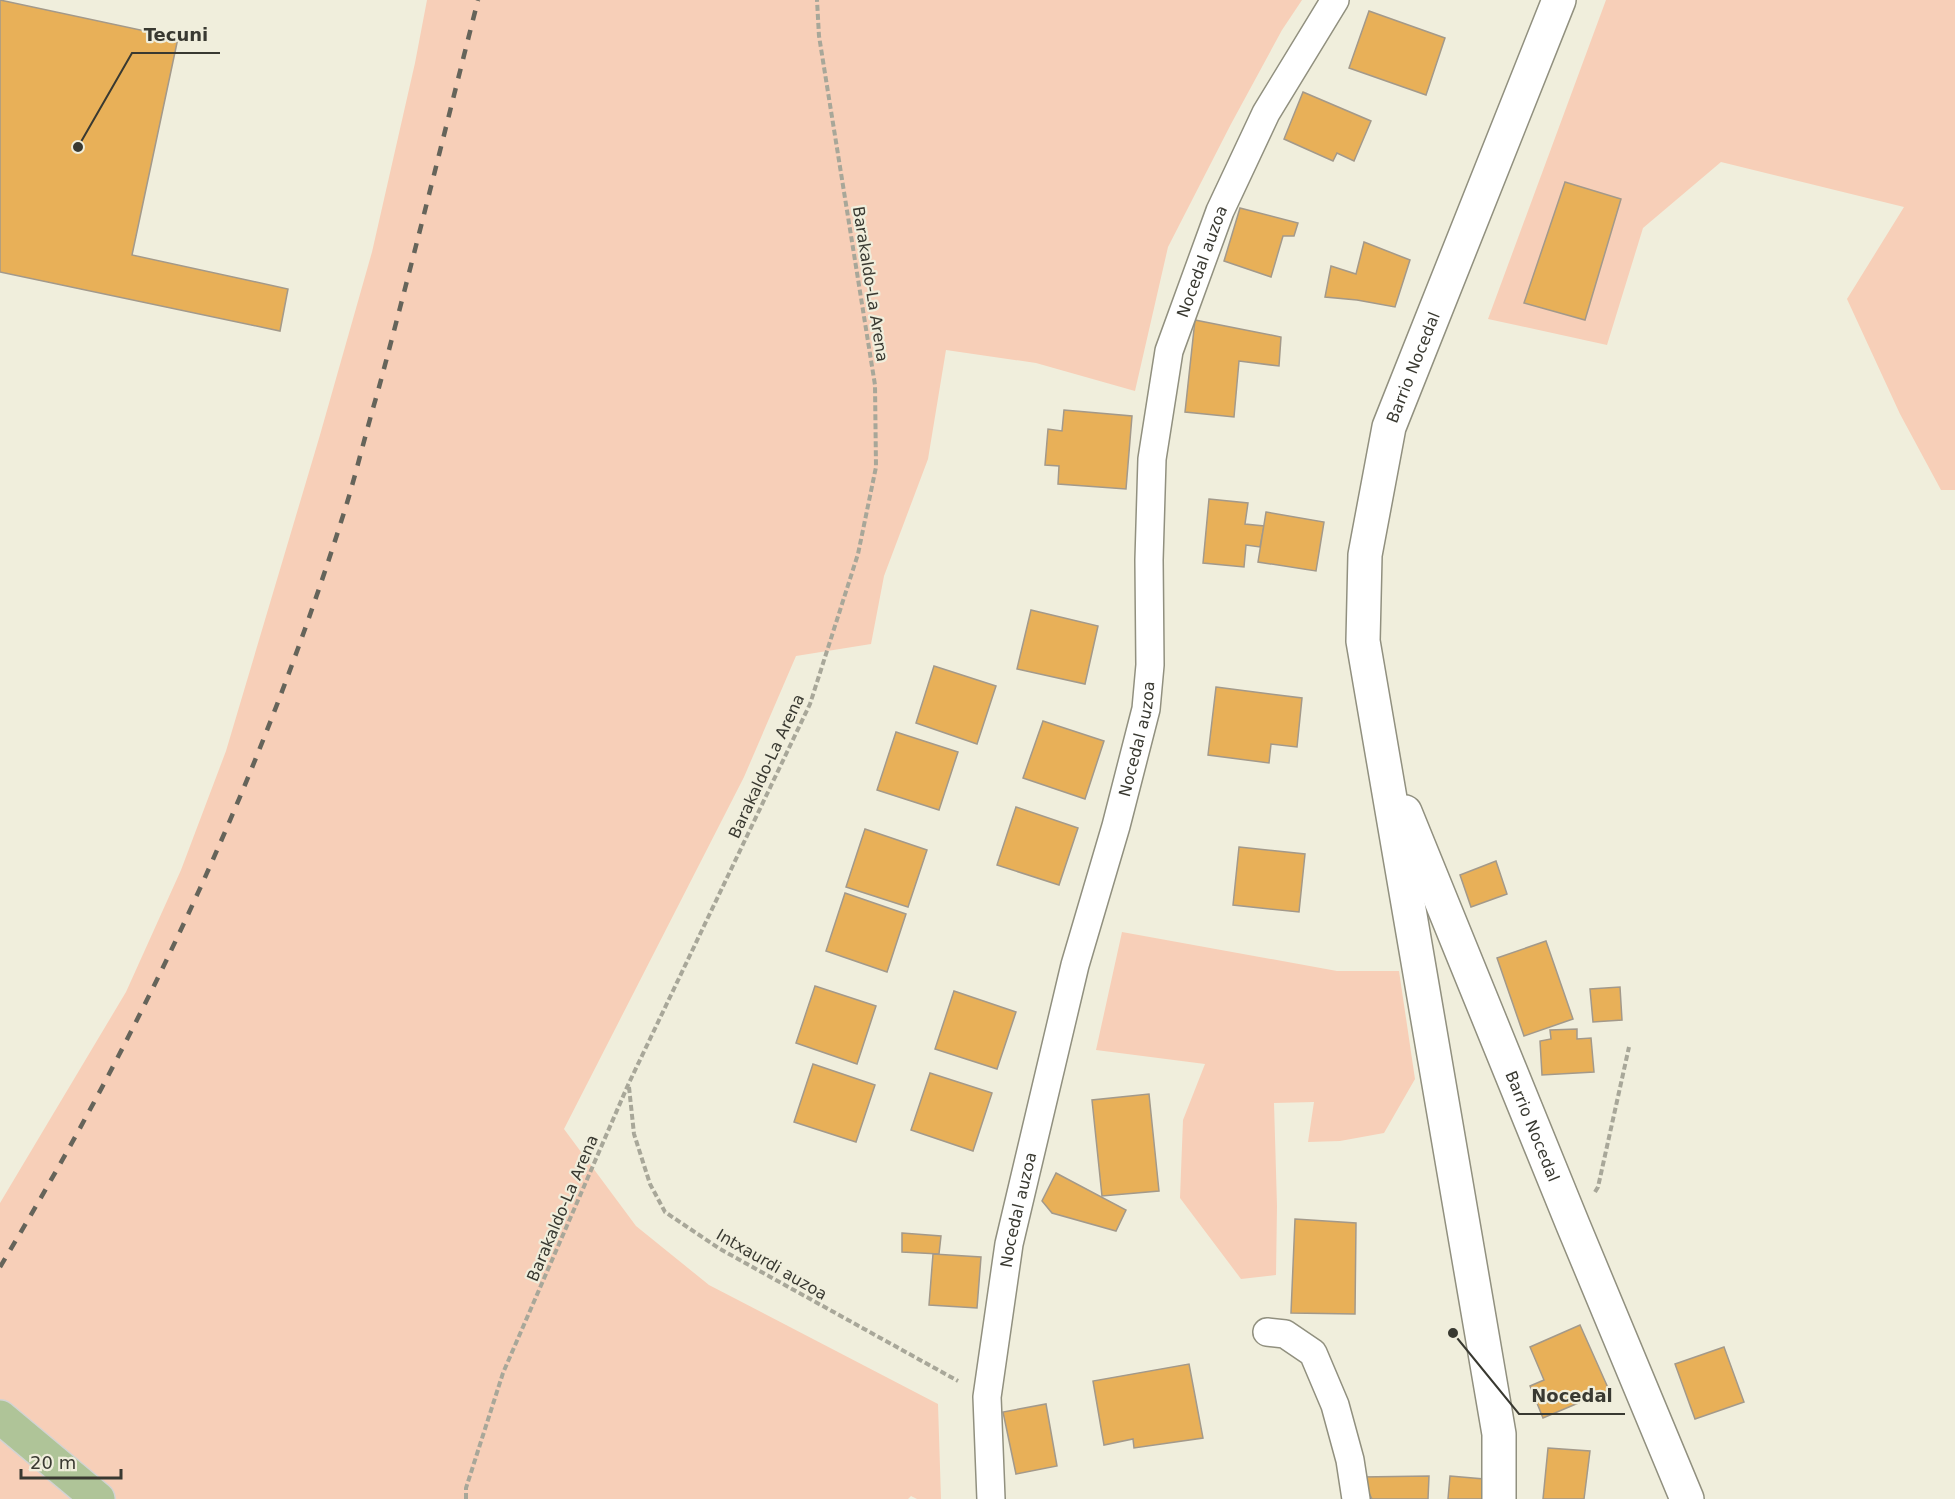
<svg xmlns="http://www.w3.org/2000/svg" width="1955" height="1499" font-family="'DejaVu Sans',sans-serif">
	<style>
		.green { fill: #f7cfb8 }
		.building { fill: #e8b058; stroke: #a3998a; stroke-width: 1.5 }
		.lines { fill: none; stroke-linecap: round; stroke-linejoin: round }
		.minor-casing { stroke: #91907f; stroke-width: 30 }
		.tertiary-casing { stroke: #91907f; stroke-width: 36 }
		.primary-casing { stroke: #d3d3d2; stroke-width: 36 }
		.path { stroke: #a8a799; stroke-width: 4; stroke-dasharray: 6 3; stroke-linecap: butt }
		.minor { stroke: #fff; stroke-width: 27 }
		.tertiary { stroke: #fff; stroke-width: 33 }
		.primary { stroke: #afc498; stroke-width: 33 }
		.rail { stroke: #65645a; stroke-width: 4.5; stroke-dasharray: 10 10; stroke-linecap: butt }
		.labels { text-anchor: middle; stroke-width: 4.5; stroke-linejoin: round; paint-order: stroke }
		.street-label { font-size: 16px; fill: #393931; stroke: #f0eedc }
		.leader { fill: none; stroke: #393931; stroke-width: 2 }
		.callout-dot { fill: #393931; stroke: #f0eedc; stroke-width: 2 }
		.callout-label { font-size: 18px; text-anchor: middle; font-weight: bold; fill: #393931; stroke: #f0eedc; stroke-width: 4.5; stroke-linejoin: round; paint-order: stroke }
	</style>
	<rect width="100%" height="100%" fill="#f0eedc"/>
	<g class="green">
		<path d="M427 0H1302L1282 30 1231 124 1168 247 1135 391 1036 363 946 350 928 459 884 576 871 644 796 656 744 777 564 1129 636 1226 709 1285 938 1404 941 1499H917L911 1496 908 1499H0V1203L126 992 181 870 226 751 320 435 372 252 415 63Z"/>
		<path d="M1606 0H1955V490H1941L1900 414 1847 299 1904 207 1721 162 1643 228 1607 345 1488 319Z"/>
		<path d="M1122 932 1337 971H1399L1415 1079 1384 1133 1340 1141 1308 1142 1314 1102 1274 1103 1277 1206 1276 1275 1241 1279 1180 1198 1183 1120 1205 1064 1096 1050Z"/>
	</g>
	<g class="building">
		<path d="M0 0 178 38 132 255 288 289 280 331 0 272Z"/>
		<path d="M1369 11 1445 38 1426 95 1349 68Z"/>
		<path d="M1303 92 1371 121 1354 161 1337 153 1333 161 1284 139Z"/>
		<path d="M1565 182 1621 199 1585 320 1524 303Z"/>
		<path d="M1240 208 1298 223 1294 236H1283L1271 277 1224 261Z"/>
		<path d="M1364 242 1410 260 1395 307 1357 300 1325 297 1331 266 1356 274Z"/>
		<path d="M1195 320 1281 337 1279 366 1239 361 1234 417 1185 412Z"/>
		<path d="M1064 410 1132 416 1126 489 1058 484 1059 466 1045 465 1048 429 1062 431Z"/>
		<path d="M1209 499 1248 503 1245 524 1264 526 1260 547 1246 545 1244 567 1203 563Z"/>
		<path d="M1266 512 1324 522 1316 571 1258 562Z"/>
		<path d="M1031 610 1098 626 1085 684 1017 669Z"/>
		<path d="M934 666 996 686 977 744 916 723Z"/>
		<path d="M1216 687 1302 698 1297 747 1271 744 1269 763 1208 755Z"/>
		<path d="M1043 721 1104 741 1085 799 1023 778Z"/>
		<path d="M896 732 958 752 939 810 877 790Z"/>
		<path d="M1016 807 1078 828 1059 885 997 865Z"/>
		<path d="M865 829 927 850 908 907 846 887Z"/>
		<path d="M1239 847 1305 854 1299 912 1233 905Z"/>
		<path d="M1496 861 1507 894 1471 907 1460 875Z"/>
		<path d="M845 893 906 914 887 972 826 951Z"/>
		<path d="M1546 941 1573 1019 1524 1036 1497 958Z"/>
		<path d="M815 986 876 1006 857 1064 796 1043Z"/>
		<path d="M1620 987 1622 1020 1593 1022 1590 989Z"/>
		<path d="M954 991 1016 1012 997 1069 935 1049Z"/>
		<path d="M1577 1029V1039L1591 1038 1594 1072 1542 1075 1540 1041 1551 1039 1550 1030Z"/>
		<path d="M813 1064 875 1085 856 1142 794 1122Z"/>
		<path d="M930 1073 992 1093 973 1151 911 1130Z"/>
		<path d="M1149 1094 1159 1191 1102 1196 1092 1100Z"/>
		<path d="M1056 1173 1126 1210 1116 1231 1052 1213 1042 1201Z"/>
		<path d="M1295 1219 1356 1223 1355 1314 1291 1313Z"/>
		<path d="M902 1233 941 1236 939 1254 902 1252Z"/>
		<path d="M933 1254 981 1257 977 1308 929 1305Z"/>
		<path d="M1580 1325 1609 1390 1543 1418 1530 1386 1544 1380 1530 1347Z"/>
		<path d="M1724 1347 1744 1402 1695 1419 1675 1364Z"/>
		<path d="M1189 1364 1203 1438 1134 1448 1133 1439 1104 1445 1093 1381Z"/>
		<path d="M1046 1404 1057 1466 1016 1474 1003 1412Z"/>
		<path d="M1548 1448 1590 1451 1584 1499H1543Z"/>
		<path d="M1429 1476 1428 1499H1372L1361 1477Z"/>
		<path d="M1450 1476 1484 1479 1482 1499H1448Z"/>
	</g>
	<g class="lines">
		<defs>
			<g id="minor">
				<path d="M1267 1332 1285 1334 1313 1353 1335 1405 1350 1460 1356 1499"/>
				<path id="s1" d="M991 1499 987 1397 1009 1244 1075 965 1116 826 1146 709 1150 665 1149 560 1152 459 1169 351 1220 211 1266 113 1335 0"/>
			</g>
			<g id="tertiary">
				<path id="s2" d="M1405 812 1573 1225 1687 1499"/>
				<path id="s3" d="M1499 1499V1434L1363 641 1365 555 1389 427 1559 0"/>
			</g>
			<path id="primary" d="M0 1417 98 1499"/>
		</defs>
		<use href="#minor" class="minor-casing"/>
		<use href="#tertiary" class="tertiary-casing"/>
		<use href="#primary" class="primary-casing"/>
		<g class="path">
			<path d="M629 1087 634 1134 650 1184 665 1212 720 1249 958 1381"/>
			<path d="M1595 1192 1598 1187 1629 1047"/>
			<path d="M466 1499V1488L503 1373 628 1085 810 704 858 554 876 467 875 385 819 36 817 0"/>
		</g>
		<use href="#minor" class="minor"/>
		<use href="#tertiary" class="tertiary"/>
		<use href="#primary" class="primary"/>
		<path class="rail" d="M0 1267C146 1025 263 773 347 503 358 466 367 428 378 391 413 261 445 130 478 0"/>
	</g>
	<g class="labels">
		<g class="street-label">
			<text dy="6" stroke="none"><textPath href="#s1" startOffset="1264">Nocedal auzoa</textPath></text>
			<text transform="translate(871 284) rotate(81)" y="6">Barakaldo-La Arena</text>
			<text dy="6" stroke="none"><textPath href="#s3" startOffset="1150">Barrio Nocedal</textPath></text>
			<text dy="6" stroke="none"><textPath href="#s1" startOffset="778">Nocedal auzoa</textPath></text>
			<text transform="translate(766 766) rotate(-65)" y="6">Barakaldo-La Arena</text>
			<text dy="6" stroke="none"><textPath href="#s2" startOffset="339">Barrio Nocedal</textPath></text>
			<text transform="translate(562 1208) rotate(-67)" y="6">Barakaldo-La Arena</text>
			<text dy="6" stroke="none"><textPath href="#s1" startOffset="292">Nocedal auzoa</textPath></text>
			<text transform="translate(772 1264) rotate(30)" y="6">Intxaurdi auzoa</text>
		</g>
	</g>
	<path class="leader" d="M78 147L132 53H220M1453 1333L1519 1414H1625"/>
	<g class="callout-dot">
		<circle cx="78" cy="147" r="6"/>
		<circle cx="1453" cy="1333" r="6"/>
	</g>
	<g class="callout-label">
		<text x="176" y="41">Tecuni</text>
		<text x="1572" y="1402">Nocedal</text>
	</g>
	<path d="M21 1469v9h100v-9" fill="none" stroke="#393931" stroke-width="3"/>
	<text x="30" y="1469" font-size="18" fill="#393931" stroke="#f0eedc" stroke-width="4.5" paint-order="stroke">20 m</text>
</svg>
